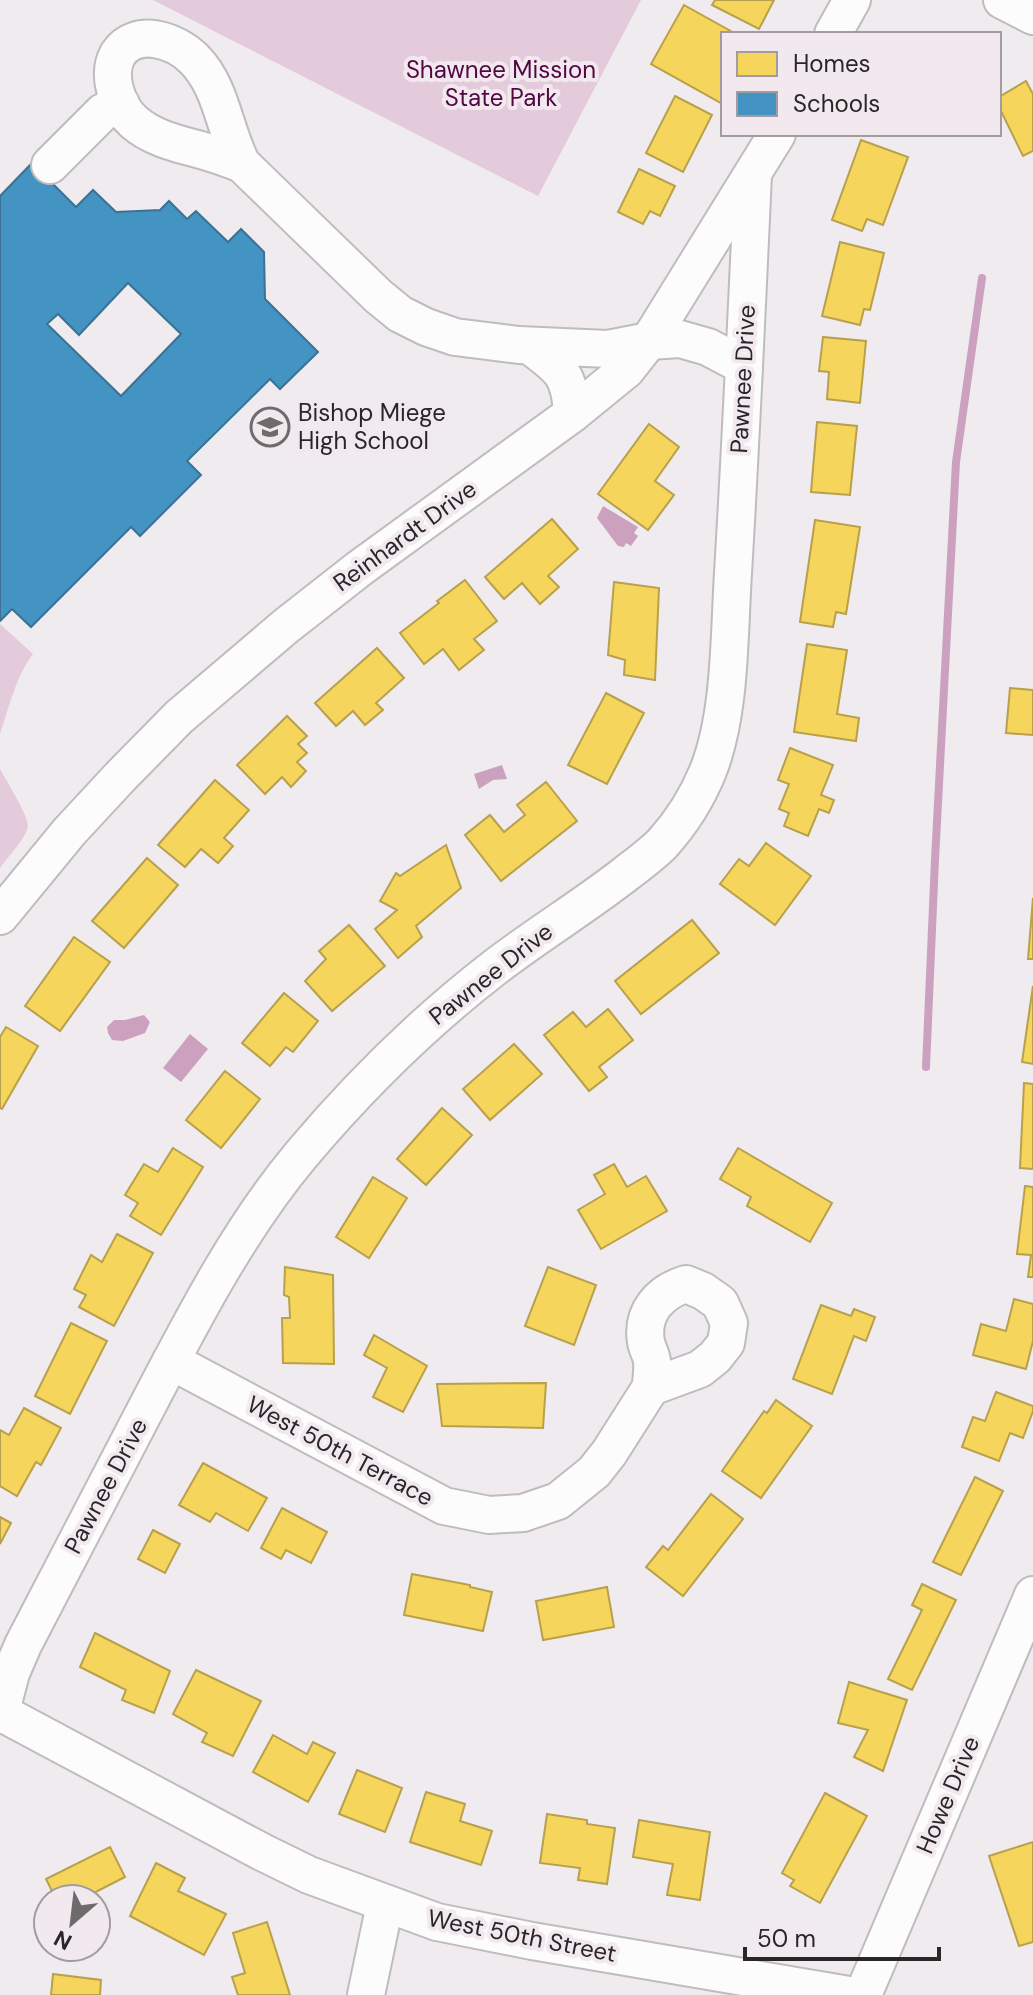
<svg xmlns="http://www.w3.org/2000/svg" width="1033" height="1995" font-family="'DM Sans',sans-serif">
	<style>
		.green { fill: #e3cbdc }
		.water { fill: #cca1c0 }
		.homes { fill: #f6d55c; stroke: #b8a04c; stroke-width: 2 }
		.schools { fill: #4393c3; stroke: #3b7294; stroke-width: 2; fill-rule: evenodd }
		.lines { fill: none; stroke-linecap: round; stroke-linejoin: round }
		.stream { stroke: #cca1c0; stroke-width: 8 }
		.minor-casing { stroke: #bfbcbe; stroke-width: 40 }
		.minor { stroke: #fdfcfc; stroke-width: 36 }
		.labels { text-anchor: middle; stroke-width: 8; stroke-linejoin: round; paint-order: stroke }
		.park-label { font-size: 24px; fill: #520744; stroke: #f2e9ef }
		.street-label { font-size: 24px; fill: #292628; stroke: #f2e9ef }
		.poi-label { font-size: 24px; fill: #292628; stroke: #f2e9ef; text-anchor: start }
	</style>
	<rect width="100%" height="100%" fill="#f0ebee"/>
	<g class="green">
		<path d="M153 0H641L538 196Z"/>
		<path d="M0 624 33 654C17 674 8 710 0 734Z"/>
		<path d="M0 769C6 780 28 815 28 826 27 837 7 858 0 868Z"/>
	</g>
	<g class="water">
		<path d="M603 506 638 527 634 533 638 536 631 546 626 543 624 547 618 546 597 518Z"/>
		<path d="M502 765 507 779 493 780 479 789 474 774Z"/>
		<path d="M144 1015 150 1022 145 1033 123 1041 112 1040 108 1033 107 1027 114 1020H125Z"/>
		<path d="M190 1034 208 1049 181 1082 163 1068Z"/>
	</g>
	<g class="homes">
		<path d="M715 0H774L759 29 712 5Z"/>
		<path d="M684 5 736 34H723V99L721 103 651 64Z"/>
		<path d="M1026 81 1033 94V151L1023 156 999 107V97Z"/>
		<path d="M675 96 712 115 683 172 646 153Z"/>
		<path d="M861 140 908 157 883 225 867 219 862 231 832 220Z"/>
		<path d="M639 169 675 186 660 216 650 211 643 224 618 212Z"/>
		<path d="M840 242 884 253 870 310 864 309 860 325 822 316Z"/>
		<path d="M823 337 866 341 860 403 827 399 829 372 819 371Z"/>
		<path d="M817 422 857 426 850 495 811 492Z"/>
		<path d="M649 424 679 447 655 481 674 495 648 530 598 494Z"/>
		<path d="M552 519 578 549 548 576 559 587 540 604 522 583 504 599 485 577Z"/>
		<path d="M815 520 860 527 846 614 836 612 833 627 800 622Z"/>
		<path d="M465 580 497 621 474 639 484 650 459 670 443 649 424 664 400 633 439 603 437 601Z"/>
		<path d="M614 582 659 588 655 680 624 675 625 660 608 655Z"/>
		<path d="M807 644 847 650 837 714 859 718 856 741 794 732Z"/>
		<path d="M377 648 404 678 376 703 383 710 365 725 353 711 336 726 315 703Z"/>
		<path d="M1010 688 1033 690V735L1006 733Z"/>
		<path d="M606 693 644 713 607 784 568 765Z"/>
		<path d="M287 716 307 736 298 744 307 753 297 762 306 771 291 787 282 777 265 794 237 765Z"/>
		<path d="M790 748 833 765 821 795 834 800 829 813 819 809 808 836 784 826 789 813 779 809 789 784 778 780Z"/>
		<path d="M215 780 249 810 224 838 233 846 218 863 201 849 185 867 158 845Z"/>
		<path d="M546 782 577 821 501 881 465 835 490 815 504 832 525 815 517 805Z"/>
		<path d="M766 843 811 876 775 925 720 884 739 859 749 866Z"/>
		<path d="M446 845 461 888 416 926 422 937 398 958 375 929 397 910 380 901 396 873 400 876Z"/>
		<path d="M147 858 178 885 124 948 92 921Z"/>
		<path d="M1033 898V959H1028Z"/>
		<path d="M692 920 719 953 641 1014 615 981Z"/>
		<path d="M349 925 385 966 332 1011 305 981 326 959 319 951Z"/>
		<path d="M74 937 110 962 60 1031 25 1006Z"/>
		<path d="M1033 986V1064L1022 1062Z"/>
		<path d="M284 993 318 1021 293 1052 286 1047 270 1066 242 1043Z"/>
		<path d="M608 1009 633 1040 599 1067 607 1077 589 1091 544 1035 573 1012 586 1027Z"/>
		<path d="M6 1027 38 1046 2 1109 0 1108V1037Z"/>
		<path d="M514 1044 542 1074 490 1120 463 1089Z"/>
		<path d="M225 1071 260 1099 221 1148 186 1120Z"/>
		<path d="M1024 1083 1033 1084V1169L1020 1168Z"/>
		<path d="M442 1108 472 1135 426 1185 397 1159Z"/>
		<path d="M173 1148 203 1167 161 1235 130 1216 138 1203 125 1195 144 1164 158 1172Z"/>
		<path d="M738 1148 832 1203 810 1242 747 1206 751 1197 720 1179Z"/>
		<path d="M614 1164 627 1187 646 1176 667 1211 601 1249 578 1210 605 1194 594 1175Z"/>
		<path d="M373 1177 407 1198 369 1258 336 1237Z"/>
		<path d="M1025 1186 1033 1187V1277H1028L1031 1255 1017 1254Z"/>
		<path d="M117 1234 153 1253 114 1326 79 1307 86 1295 74 1289 91 1255 102 1262Z"/>
		<path d="M285 1267 333 1275 334 1364 283 1363 282 1318H290L289 1297 284 1295Z"/>
		<path d="M548 1267 596 1285 574 1345 525 1326Z"/>
		<path d="M1014 1299 1033 1304V1341L1026 1369 973 1355 981 1324 1006 1331Z"/>
		<path d="M821 1305 851 1316 854 1309 875 1317 866 1341 854 1336 832 1394 793 1379Z"/>
		<path d="M71 1323 107 1341 70 1414 35 1396Z"/>
		<path d="M374 1335 427 1366 403 1412 373 1397 387 1368 364 1355Z"/>
		<path d="M546 1383 543 1428 442 1426 437 1384Z"/>
		<path d="M996 1392 1033 1406V1411L1023 1438 1010 1433 999 1461 962 1447 973 1417 985 1421Z"/>
		<path d="M776 1400 812 1426 761 1498 722 1471 764 1411 767 1413Z"/>
		<path d="M24 1408 61 1428 41 1465 36 1462 17 1496 0 1486V1430L9 1435Z"/>
		<path d="M203 1463 267 1498 248 1531 216 1513 210 1522 179 1505Z"/>
		<path d="M975 1477 1003 1491 961 1575 933 1562Z"/>
		<path d="M711 1494 743 1519 683 1596 646 1567 663 1546 668 1550Z"/>
		<path d="M282 1508 327 1532 311 1563 286 1550 281 1559 261 1548Z"/>
		<path d="M0 1517 11 1523 0 1544Z"/>
		<path d="M153 1530 180 1544 165 1573 138 1559Z"/>
		<path d="M412 1574 470 1585V1587L492 1592 483 1631 404 1615Z"/>
		<path d="M922 1584 956 1600 912 1690 888 1679 922 1610 912 1605Z"/>
		<path d="M607 1587 614 1627 543 1640 536 1601Z"/>
		<path d="M95 1633 170 1671 154 1713 122 1700 126 1690 80 1667Z"/>
		<path d="M196 1670 261 1701 233 1756 202 1742 207 1733 173 1714Z"/>
		<path d="M849 1682 907 1700 883 1771 854 1757 868 1730 838 1723Z"/>
		<path d="M273 1735 307 1754 313 1742 335 1753 308 1802 253 1772Z"/>
		<path d="M357 1770 402 1788 385 1832 339 1814Z"/>
		<path d="M426 1792 465 1804 460 1821 492 1831 481 1865 410 1842Z"/>
		<path d="M825 1793 867 1816 820 1903 790 1886 794 1880 782 1873Z"/>
		<path d="M547 1814 587 1820V1824L615 1828 607 1884 578 1880 580 1868 540 1863Z"/>
		<path d="M639 1820 710 1832 700 1900 667 1895 673 1864 633 1857Z"/>
		<path d="M1033 1842V1942L1019 1946 989 1856Z"/>
		<path d="M110 1847 125 1877 82 1899H56L46 1879Z"/>
		<path d="M156 1863 185 1878 178 1891 226 1914 204 1955 130 1916Z"/>
		<path d="M267 1922 290 1995H238L232 1977 245 1973 233 1933Z"/>
		<path d="M53 1974 101 1980 100 1995H51Z"/>
	</g>
	<path class="schools" d="M32 163 76 207 93 190 116 212 160 210 169 201 187 219 196 211 228 242 241 229 264 252 265 299 318 352 280 389 270 379 187 461 201 475 140 536 131 527 31 627 12 609 0 621V196ZM128 283 181 334 121 396 47 324 58 314 79 335Z"/>
	<g class="lines">
		<path class="stream" d="M926 1067 935 860 956 462 982 278"/>
		<defs>
			<g id="minor">
				<path d="M1002 0 1033 16"/>
				<path d="M833 34 852 0"/>
				<path d="M242 164C229 159 215 154 201 150 178 144 152 138 134 122 117 107 106 75 118 54 136 27 175 40 194 59 222 87 224 130 242 164L378 296 400 314 426 327 455 337 519 345 608 349 649 341 680 339 708 347 744 366"/>
				<path d="M50 165 103 112 121 104"/>
				<path d="M530 346C560 368 570 374 572 414"/>
				<path d="M0 916 69 832 120 777 179 717 286 626 360 568 572 414 626 370 649 341 777 134"/>
				<path d="M171 1361 444 1506 489 1515 523 1513 558 1501 594 1472 609 1453 651 1387 700 1369 715 1357 726 1343 729 1323 720 1303 703 1291 686 1284C660 1292 641 1312 646 1342 647 1348 651 1354 652 1361 653 1369 651 1379 651 1387"/>
				<path d="M0 1712 262 1852 309 1875 437 1922 532 1941 849 1995"/>
				<path d="M0 1715 11 1673 23 1645C66 1563 109 1481 151 1399 195 1315 240 1228 301 1155 359 1086 423 1023 494 968 538 934 585 906 628 872 640 863 652 854 662 844 681 823 697 798 708 771 731 713 729 635 733 573 741 440 747 307 753 174"/>
				<path d="M366 1995 385 1904"/>
				<path d="M863 1995 1033 1595"/>
			</g>
		</defs>
		<use href="#minor" class="minor-casing"/>
		<use href="#minor" class="minor"/>
	</g>
	<defs>
		<symbol id="school-ring" viewBox="-11 -11 22 22"><circle r="9.5" fill="#f2e9ef" stroke="#6f6b6d" stroke-width="1.5"/><path d="M0-5L7-2L0 1L-7-2ZM-4 1L0 2.5L4 1V4Q0 6-4 4Z" fill="#6f6b6d"/></symbol>
	</defs>
	<g fill-rule="evenodd">
		<use href="#school-ring" x="248" y="405" width="44" height="44"/>
	</g>
	<g class="labels">
		<g class="park-label">
			<text x="501" y="78">Shawnee Mission<tspan x="501" dy="28">State Park</tspan></text>
		</g>
		<g class="street-label">
			<text transform="translate(743 379) rotate(-87)" y="8">Pawnee Drive</text>
			<text transform="translate(405 536) rotate(-36)" y="8">Reinhardt Drive</text>
			<text transform="translate(491 974) rotate(-38)" y="8">Pawnee Drive</text>
			<text transform="translate(340 1451) rotate(28)" y="8">West 50th Terrace</text>
			<text transform="translate(106 1486) rotate(-62)" y="8">Pawnee Drive</text>
			<text transform="translate(948 1795) rotate(-67)" y="8">Howe Drive</text>
			<text transform="translate(522 1936) rotate(11)" y="8">West 50th Street</text>
		</g>
		<g class="poi-label">
			<text x="298" y="421">Bishop Miege<tspan x="298" dy="28">High School</tspan></text>
		</g>
	</g>
	<rect x="721" y="32" width="280" height="104" fill="#f2e9ef" stroke="#a29b9f" stroke-width="2"/>
	<rect x="737" y="52" width="40" height="24" fill="#f6d55c" stroke="#a29b9f" stroke-width="2"/>
	<text x="793" y="72" font-size="24" fill="#292628">Homes</text>
	<rect x="737" y="92" width="40" height="24" fill="#4393c3" stroke="#a29b9f" stroke-width="2"/>
	<text x="793" y="112" font-size="24" fill="#292628">Schools</text>
	<g transform="translate(72 1923) rotate(208)"><circle r="38" fill="#f2e9ef" stroke="#a29b9f" stroke-width="2"/>
	<path d="M0-6L14 30L0 20L-14 30Z" fill="#6f6b6d"/>
	<text y="-12" font-size="22" font-weight="bold" text-anchor="middle" fill="#292628">N</text>
	</g>
	<path d="M745 1947v12h194v-12" fill="none" stroke="#292628" stroke-width="4"/>
	<text x="757" y="1947" font-size="24" fill="#292628" stroke="#f2e9ef" stroke-width="6" paint-order="stroke">50 m</text>
</svg>
